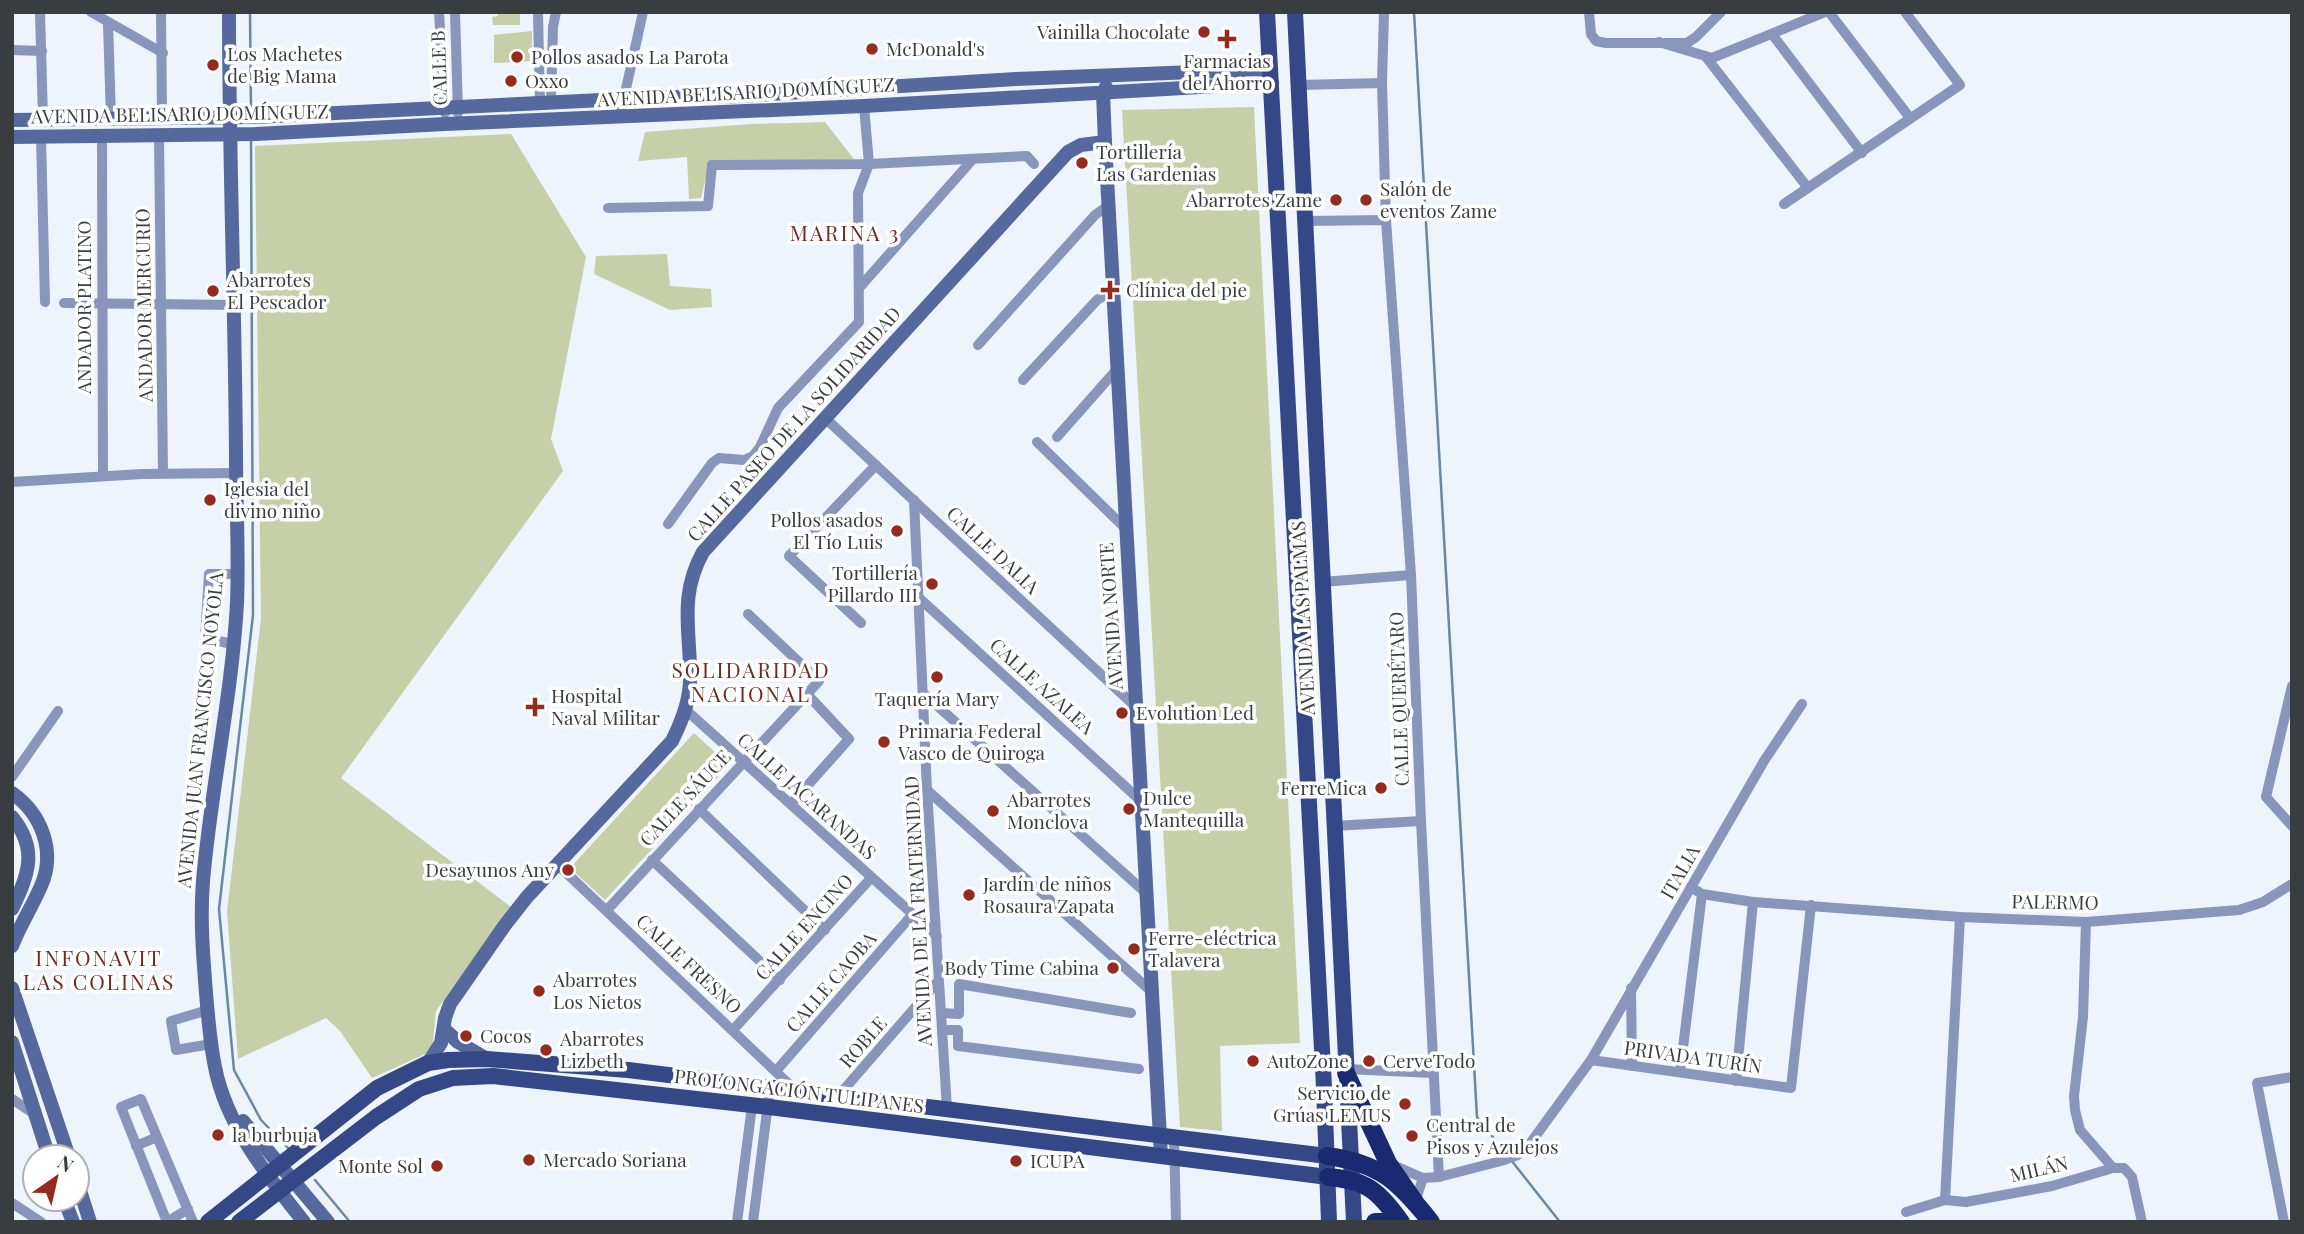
<svg xmlns="http://www.w3.org/2000/svg" width="2304" height="1234" font-family="'Playfair Display',serif">
	<style>
		.green { fill: #c7cfa9 }
		.lines { fill: none; stroke-linecap: round; stroke-linejoin: round }
		.stream { stroke: #6889a1; stroke-width: 2.5 }
		.street { stroke: #8896bb; stroke-width: 10 }
		.secondary { stroke: #56699e; stroke-width: 14 }
		.primary { stroke: #344887; stroke-width: 16 }
		.highway { stroke: #192a73; stroke-width: 18 }
		.poi-dot { fill: #952b1d; stroke: #fff; stroke-width: 2.5 }
		.labels { text-anchor: middle; stroke-width: 7; stroke-linejoin: round; paint-order: stroke }
		.poi-label { font-size: 19px; fill: #3a3d40; stroke: #fff; text-anchor: start }
		.street-label { font-size: 19px; fill: #3a3d40; stroke: #fff }
		.neighbourhood-label { font-size: 21px; letter-spacing: 2px; fill: #702b21; stroke: #fff }
	</style>
	<rect width="100%" height="100%" fill="#edf4fc"/>
	<g class="green">
		<path d="M498 13H520V25H493L492 17 498 16Z"/>
		<path d="M532 31V61L494 63V35Z"/>
		<path d="M1254 107 1300 1043 1220 1046 1222 1131 1180 1127 1122 110Z"/>
		<path d="M825 122 854 159 710 161 701 198 689 199 687 157 638 161 645 132 751 124Z"/>
		<path d="M511 134 586 257 551 439 563 471 341 778 511 907 436 1011 432 1051 372 1078 340 1031 326 1018 238 1059 227 912 261 618 255 146Z"/>
		<path d="M667 254 670 286 711 289 712 307 670 310 594 274 596 256Z"/>
		<path d="M694 733 729 765 605 900 570 868Z"/>
	</g>
	<g class="lines">
		<g class="stream">
			<path d="M250 12 251 110"/>
			<path d="M1414 12 1477 1117 1507 1155"/>
			<path d="M251 138 253 615 219 909 234 1070 261 1120 290 1150"/>
			<path d="M1511 1160 1560 1222"/>
			<path d="M315 1180 350 1222"/>
		</g>
		<g class="street">
			<path d="M40 12 43 119"/>
			<path d="M91 12 163 53"/>
			<path d="M161 12 162 117"/>
			<path d="M439 12 445 113"/>
			<path d="M455 12 458 113"/>
			<path d="M538 12 540 104"/>
			<path d="M1384 12 1382 83 1386 220"/>
			<path d="M1589 12 1591 34 1596 41 1606 43H1687L1696 37 1721 12"/>
			<path d="M1829 12 1910 118"/>
			<path d="M108 23 111 118"/>
			<path d="M1772 34 1862 153"/>
			<path d="M1659 42 1712 58 1825 12"/>
			<path d="M12 50 42 51"/>
			<path d="M1706 57 1808 188"/>
			<path d="M1299 85 1382 83"/>
			<path d="M551 103 553 27 556 12"/>
			<path d="M620 116 643 12"/>
			<path d="M159 136 163 473"/>
			<path d="M41 137 45 302"/>
			<path d="M102 137 103 476"/>
			<path d="M1784 204 1960 85 1905 12"/>
			<path d="M608 208 708 206 712 165 869 164 1027 156 1034 164"/>
			<path d="M1305 221 1386 220 1411 575 1421 821 1439 1177"/>
			<path d="M860 287 973 159"/>
			<path d="M64 303 235 305"/>
			<path d="M978 345 1095 215 1109 205"/>
			<path d="M1023 380 1097 300 1113 290"/>
			<path d="M825 418 1136 707"/>
			<path d="M1057 437 1118 368"/>
			<path d="M1037 442 1125 528"/>
			<path d="M12 482 142 474 236 473"/>
			<path d="M914 500 927 790 947 1109"/>
			<path d="M668 524 712 463 719 458 744 460 753 456 760 447 778 408 859 322 858 193 869 164 864 106"/>
			<path d="M1322 582 1411 575"/>
			<path d="M918 597 1141 801"/>
			<path d="M861 623 789 556 876 465"/>
			<path d="M232 644 205 638 209 574H236"/>
			<path d="M2292 686 2266 797 2292 826"/>
			<path d="M923 693 1146 893"/>
			<path d="M686 710 937 936"/>
			<path d="M12 777 58 711"/>
			<path d="M927 790 1152 992"/>
			<path d="M791 804 849 739 807 694"/>
			<path d="M699 809 825 930"/>
			<path d="M1334 826 1421 821"/>
			<path d="M652 860 780 980"/>
			<path d="M558 865 794 1089"/>
			<path d="M1691 887 1702 894 1753 902 1960 917 2086 922 2239 910 2263 902 2292 884"/>
			<path d="M607 910 819 681 748 614"/>
			<path d="M2086 922 2083 1017 2074 1096 2075 1110 2080 1130 2113 1168"/>
			<path d="M1631 988 1632 1066"/>
			<path d="M208 1010 171 1021 176 1050 211 1044"/>
			<path d="M942 1013 959 1014V984L1131 1013"/>
			<path d="M733 1030 871 878"/>
			<path d="M942 1030H958V1046L1139 1069"/>
			<path d="M1591 1060 1791 1088 1811 905"/>
			<path d="M1346 1069 1433 1073"/>
			<path d="M776 1071 912 915"/>
			<path d="M1680 1072 1702 894"/>
			<path d="M1736 1081 1753 902"/>
			<path d="M840 1094 939 980"/>
			<path d="M12 1099 33 1113"/>
			<path d="M1174 1137 1176 1222"/>
			<path d="M136 1146 157 1137"/>
			<path d="M1393 1165 1423 1178 1439 1177 1501 1161 1518 1155 1529 1145 1591 1060 1764 761 1802 704"/>
			<path d="M1945 1200 1960 917"/>
			<path d="M1415 1202 1423 1178"/>
			<path d="M12 1203 41 1222"/>
			<path d="M188 1209 167 1222 121 1107 141 1099 193 1222"/>
			<path d="M1906 1212 1945 1200 1966 1202 2052 1186 2113 1168H2124L2132 1177 2142 1222"/>
			<path d="M737 1222 752 1106"/>
			<path d="M753 1222 770 1088"/>
			<path d="M2284 1222 2257 1083 2292 1077"/>
		</g>
		<g class="secondary">
			<path d="M229 12C229 159 235 307 236 454 236 503 239 554 237 603 232 696 211 788 203 881 200 919 203 955 206 993 208 1017 210 1043 215 1067 226 1125 268 1177 304 1222"/>
			<path d="M1106 87 1103 93 1105 142 1161 1156"/>
			<path d="M12 120 255 117 664 97H721L1016 79 1271 69"/>
			<path d="M12 137 256 134 445 124 864 106 1272 83"/>
			<path d="M12 793C42 814 56 852 41 886 32 907 20 925 12 946"/>
			<path d="M12 817C39 850 28 875 12 909"/>
			<path d="M12 988 69 1157"/>
			<path d="M444 1029 458 1042 487 1059"/>
			<path d="M12 1042 49 1157"/>
			<path d="M428 1063 441 1043 445 1018 450 1004 505 925 527 897 672 741C682 721 690 701 690 679 691 632 678 597 703 552L1068 152 1081 145 1105 142"/>
			<path d="M243 1121 328 1222"/>
			<path d="M77 1181 90 1222"/>
			<path d="M64 1199 73 1222"/>
		</g>
		<g class="primary">
			<path d="M1267 12 1324 1087 1329 1222"/>
			<path d="M1295 12 1354 1222"/>
			<path d="M208 1222 377 1088 428 1063 448 1060 487 1059 628 1070 1327 1156"/>
			<path d="M239 1222 376 1117 419 1089 453 1078 493 1076 769 1107 1328 1177"/>
		</g>
		<g class="highway">
			<path d="M1346 1073 1388 1163 1415 1202"/>
			<path d="M1327 1156C1380 1163 1399 1182 1431 1222"/>
			<path d="M1328 1177C1367 1180 1378 1191 1401 1222"/>
			<path d="M1375 1222H1393"/>
		</g>
	</g>
	<g class="poi-dot">
		<circle cx="1204" cy="32" r="7"/>
		<path d="M1223.5 28.5h7v7h7v7h-7v7h-7v-7h-7v-7h7z"/>
		<circle cx="872" cy="49" r="7"/>
		<circle cx="517" cy="57" r="7"/>
		<circle cx="213" cy="65" r="7"/>
		<circle cx="511" cy="81" r="7"/>
		<circle cx="1082" cy="163" r="7"/>
		<circle cx="1336" cy="200" r="7"/>
		<circle cx="1366" cy="200" r="7"/>
		<path d="M1106.5 279.5h7v7h7v7h-7v7h-7v-7h-7v-7h7z"/>
		<circle cx="213" cy="291" r="7"/>
		<circle cx="210" cy="500" r="7"/>
		<circle cx="897" cy="531" r="7"/>
		<circle cx="932" cy="584" r="7"/>
		<circle cx="937" cy="677" r="7"/>
		<path d="M531.5 696.5h7v7h7v7h-7v7h-7v-7h-7v-7h7z"/>
		<circle cx="1122" cy="713" r="7"/>
		<circle cx="884" cy="742" r="7"/>
		<circle cx="1381" cy="788" r="7"/>
		<circle cx="1129" cy="809" r="7"/>
		<circle cx="993" cy="811" r="7"/>
		<circle cx="568" cy="870" r="7"/>
		<circle cx="969" cy="895" r="7"/>
		<circle cx="1134" cy="949" r="7"/>
		<circle cx="1113" cy="968" r="7"/>
		<circle cx="539" cy="991" r="7"/>
		<circle cx="466" cy="1036" r="7"/>
		<circle cx="546" cy="1050" r="7"/>
		<circle cx="1253" cy="1061" r="7"/>
		<circle cx="1369" cy="1061" r="7"/>
		<circle cx="1405" cy="1104" r="7"/>
		<circle cx="218" cy="1135" r="7"/>
		<circle cx="1412" cy="1136" r="7"/>
		<circle cx="529" cy="1160" r="7"/>
		<circle cx="1016" cy="1161" r="7"/>
		<circle cx="437" cy="1166" r="7"/>
	</g>
	<g class="labels">
		<g class="poi-label">
			<text x="1190" y="39" text-anchor="end">Vainilla Chocolate</text>
			<text x="886" y="56">McDonald's</text>
			<text x="227" y="61">Los Machetes<tspan x="227" dy="22">de Big Mama</tspan></text>
			<text x="531" y="64">Pollos asados La Parota</text>
			<text x="1227" y="68" text-anchor="middle">Farmacias<tspan x="1227" dy="22">del Ahorro</tspan></text>
			<text x="525" y="88">Oxxo</text>
			<text x="1096" y="159">Tortillería<tspan x="1096" dy="22">Las Gardenias</tspan></text>
			<text x="1380" y="196">Salón de<tspan x="1380" dy="22">eventos Zame</tspan></text>
			<text x="1322" y="207" text-anchor="end">Abarrotes Zame</text>
			<text x="227" y="287">Abarrotes<tspan x="227" dy="22">El Pescador</tspan></text>
			<text x="1126" y="297">Clínica del pie</text>
			<text x="224" y="496">Iglesia del<tspan x="224" dy="22">divino niño</tspan></text>
			<text x="883" y="527" text-anchor="end">Pollos asados<tspan x="883" dy="22">El Tío Luis</tspan></text>
			<text x="918" y="580" text-anchor="end">Tortillería<tspan x="918" dy="22">Pillardo III</tspan></text>
			<text x="551" y="703">Hospital<tspan x="551" dy="22">Naval Militar</tspan></text>
			<text x="937" y="706" text-anchor="middle">Taquería Mary</text>
			<text x="1136" y="720">Evolution Led</text>
			<text x="898" y="738">Primaria Federal<tspan x="898" dy="22">Vasco de Quiroga</tspan></text>
			<text x="1367" y="795" text-anchor="end">FerreMica</text>
			<text x="1143" y="805">Dulce<tspan x="1143" dy="22">Mantequilla</tspan></text>
			<text x="1007" y="807">Abarrotes<tspan x="1007" dy="22">Monclova</tspan></text>
			<text x="554" y="877" text-anchor="end">Desayunos Any</text>
			<text x="983" y="891">Jardín de niños<tspan x="983" dy="22">Rosaura Zapata</tspan></text>
			<text x="1148" y="945">Ferre-eléctrica<tspan x="1148" dy="22">Talavera</tspan></text>
			<text x="1099" y="975" text-anchor="end">Body Time Cabina</text>
			<text x="553" y="987">Abarrotes<tspan x="553" dy="22">Los Nietos</tspan></text>
			<text x="480" y="1043">Cocos</text>
			<text x="560" y="1046">Abarrotes<tspan x="560" dy="22">Lizbeth</tspan></text>
			<text x="1267" y="1068">AutoZone</text>
			<text x="1383" y="1068">CerveTodo</text>
			<text x="1391" y="1100" text-anchor="end">Servicio de<tspan x="1391" dy="22">Grúas LEMUS</tspan></text>
			<text x="1426" y="1132">Central de<tspan x="1426" dy="22">Pisos y Azulejos</tspan></text>
			<text x="232" y="1142">la burbuja</text>
			<text x="543" y="1167">Mercado Soriana</text>
			<text x="1030" y="1168">ICUPA</text>
			<text x="423" y="1173" text-anchor="end">Monte Sol</text>
		</g>
		<g class="street-label">
			<text transform="translate(439 68) rotate(-92)" y="7">CALLE B</text>
			<text transform="translate(746 92) rotate(-3)" y="7">AVENIDA BELISARIO DOMÍNGUEZ</text>
			<text transform="translate(180 114) rotate(-1)" y="7">AVENIDA BELISARIO DOMÍNGUEZ</text>
			<text transform="translate(144 305) rotate(-91)" y="7">ANDADOR MERCURIO</text>
			<text transform="translate(84 307) rotate(-90)" y="7">ANDADOR PLATINO</text>
			<text transform="translate(794 424) rotate(-48)" y="7">CALLE PASEO DE LA SOLIDARIDAD</text>
			<text transform="translate(993 550) rotate(43)" y="7">CALLE DALIA</text>
			<text transform="translate(1111 616) rotate(-94)" y="7">AVENIDA NORTE</text>
			<text transform="translate(1303 618) rotate(-93)" y="7">AVENIDA LAS PALMAS</text>
			<text transform="translate(1042 686) rotate(42)" y="7">CALLE AZALEA</text>
			<text transform="translate(1399 699) rotate(-92)" y="7">CALLE QUERÉTARO</text>
			<text transform="translate(200 730) rotate(-84)" y="7">AVENIDA JUAN FRANCISCO NOYOLA</text>
			<text transform="translate(807 796) rotate(42)" y="7">CALLE JACARANDAS</text>
			<text transform="translate(685 798) rotate(-47)" y="7">CALLE SÁUCE</text>
			<text transform="translate(1680 872) rotate(-60)" y="7">ITALIA</text>
			<text transform="translate(2055 902) rotate(1)" y="7">PALERMO</text>
			<text transform="translate(918 911) rotate(-93)" y="7">AVENIDA DE LA FRATERNIDAD</text>
			<text transform="translate(804 927) rotate(-48)" y="7">CALLE ENCINO</text>
			<text transform="translate(689 964) rotate(43)" y="7">CALLE FRESNO</text>
			<text transform="translate(831 982) rotate(-49)" y="7">CALLE CAOBA</text>
			<text transform="translate(863 1042) rotate(-49)" y="7">ROBLE</text>
			<text transform="translate(1693 1057) rotate(8)" y="7">PRIVADA TURÍN</text>
			<text transform="translate(799 1091) rotate(7)" y="7">PROLONGACIÓN TULIPANES</text>
			<text transform="translate(2039 1169) rotate(-13)" y="7">MILÁN</text>
		</g>
		<g class="neighbourhood-label">
			<text x="845" y="241">MARINA 3</text>
			<text x="751" y="678">SOLIDARIDAD<tspan x="751" dy="24">NACIONAL</tspan></text>
			<text x="99" y="966">INFONAVIT<tspan x="99" dy="24">LAS COLINAS</tspan></text>
		</g>
	</g>
	<rect width="2304" height="1234" fill="none" stroke="#3a3d40" stroke-width="28"/>
	<g transform="translate(56 1178) rotate(34)"><circle r="33" fill="#ffffff" stroke="#b0b1b3" stroke-width="2"/>
	<path d="M0-5L12 26L0 18L-12 26Z" fill="#952b1d"/>
	<text y="-10" font-size="19" font-weight="bold" text-anchor="middle" fill="#3a3d40">N</text>
	</g>
</svg>
